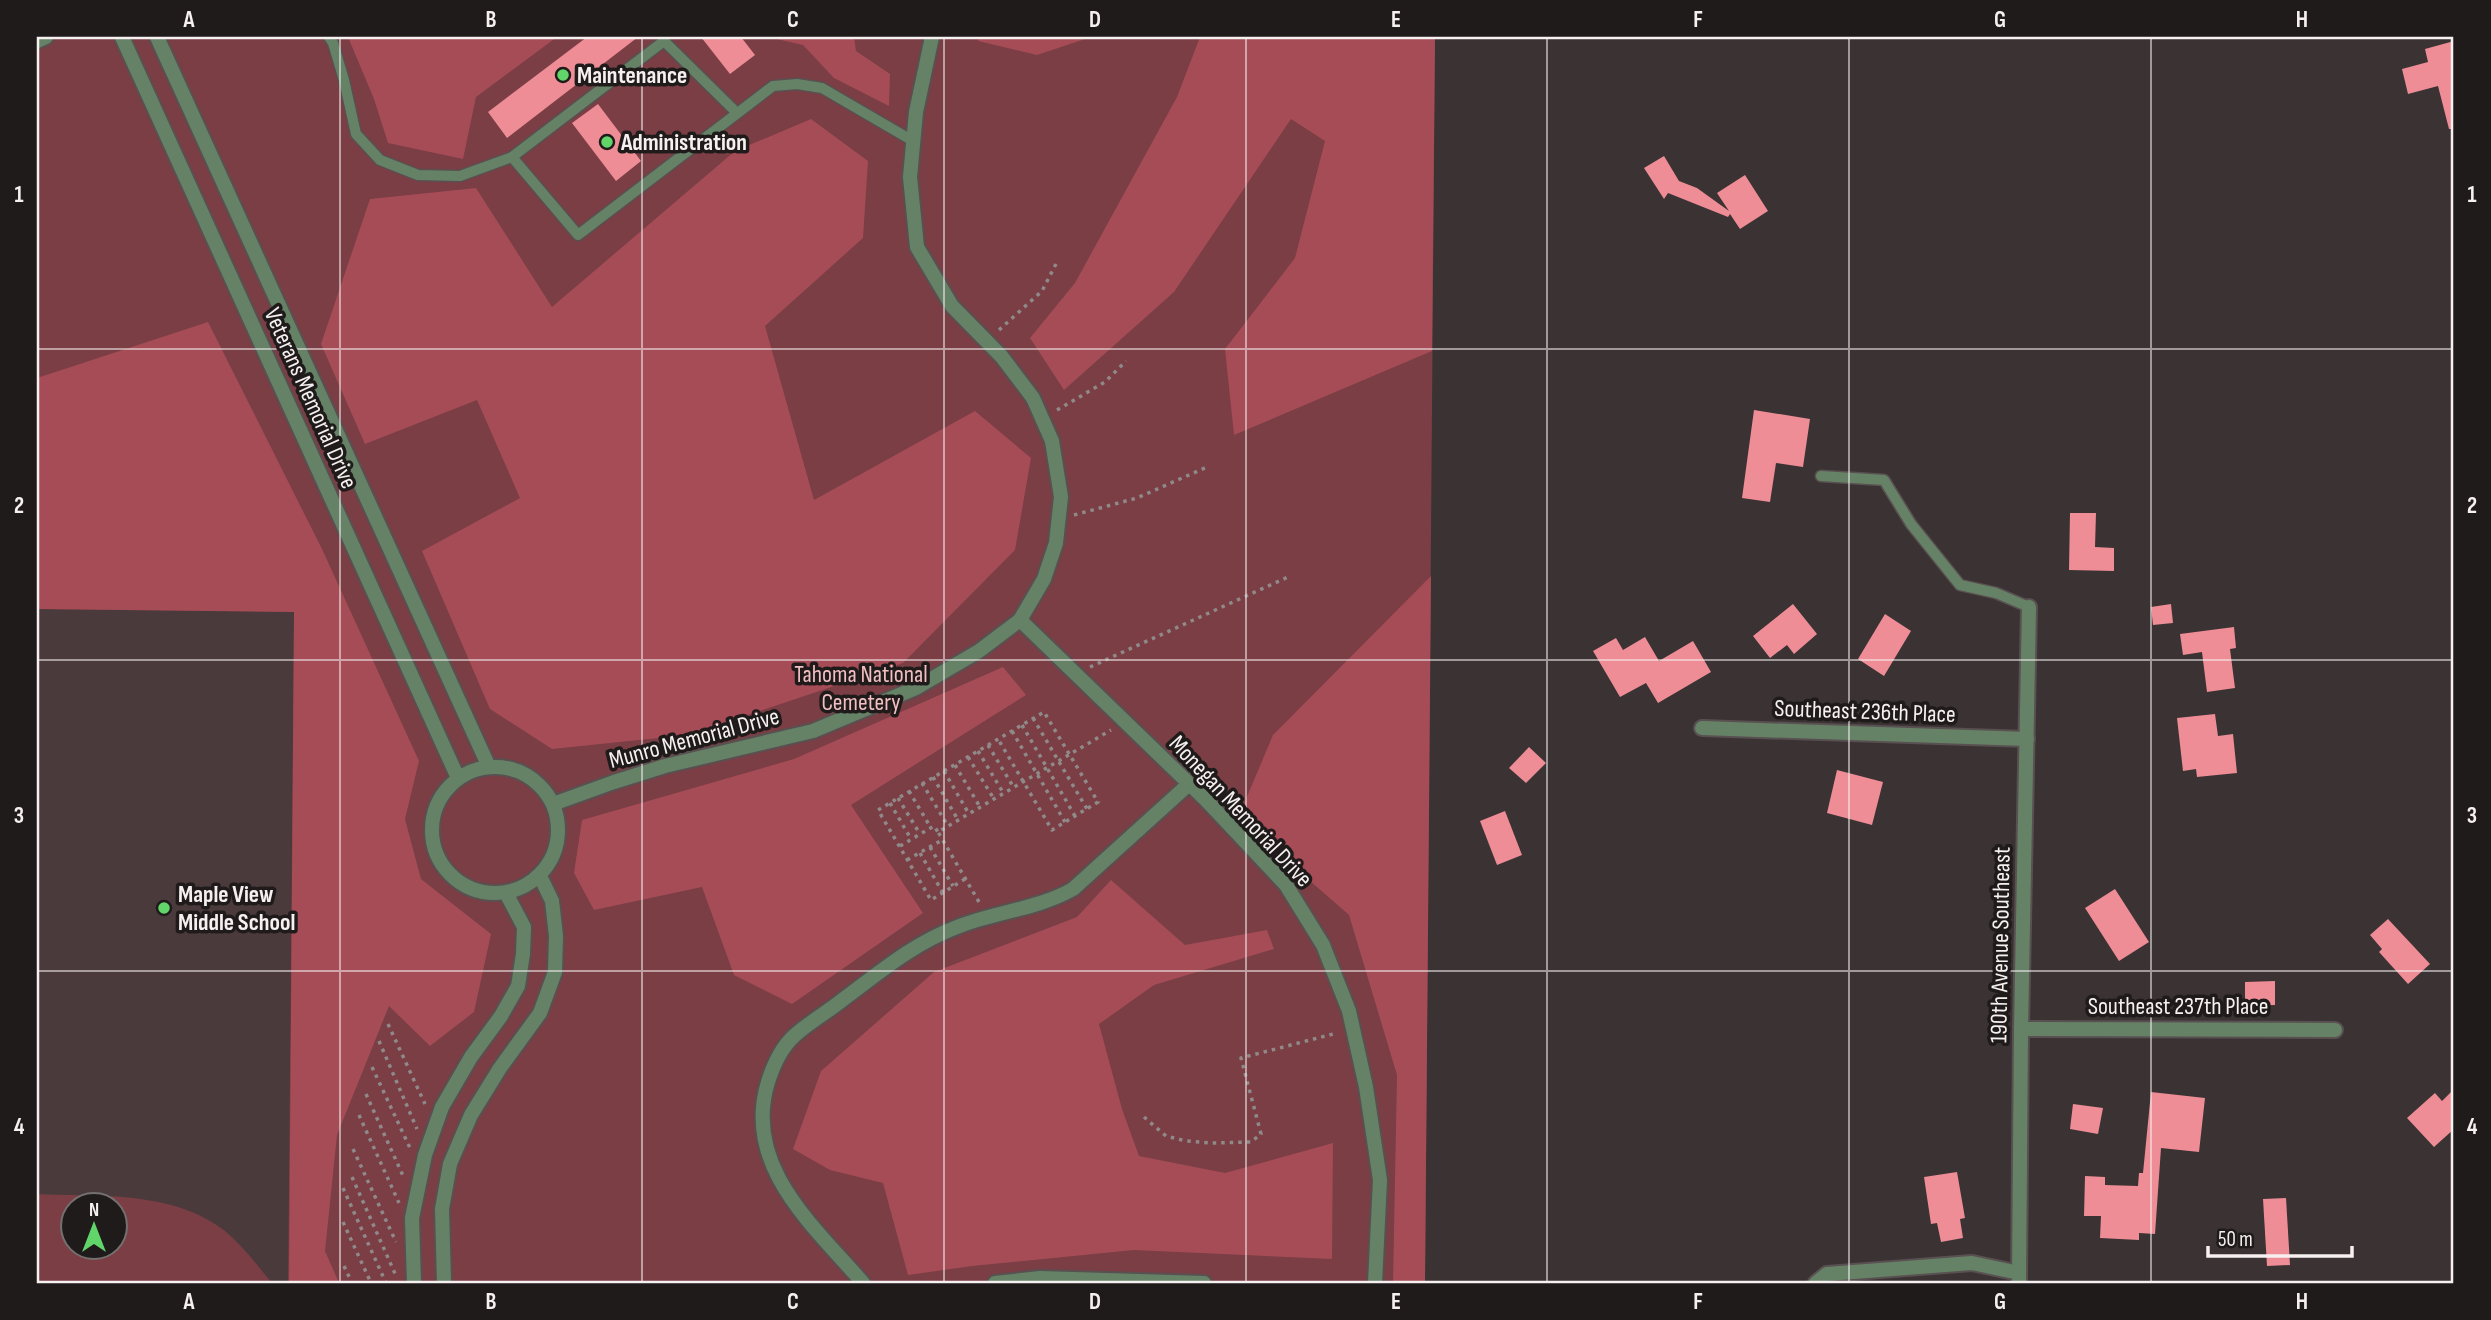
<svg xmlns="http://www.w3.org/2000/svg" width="2491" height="1320" font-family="'Sofia Sans Condensed',sans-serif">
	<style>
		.built { fill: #4a3a3b; fill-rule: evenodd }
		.green { fill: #7a3e44; fill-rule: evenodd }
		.forest { fill: #a54c57 }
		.building { fill: #ee8d96 }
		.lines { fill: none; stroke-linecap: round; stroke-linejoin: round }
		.service-casing { stroke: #595051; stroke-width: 13 }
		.minor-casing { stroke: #595051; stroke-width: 18 }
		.path { stroke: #908989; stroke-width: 3.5; stroke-dasharray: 3.5 5; stroke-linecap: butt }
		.service { stroke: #668266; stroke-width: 10 }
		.minor { stroke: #668266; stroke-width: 14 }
		.grid { fill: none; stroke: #f6f0f0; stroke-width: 2; stroke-opacity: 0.55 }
		.poi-dot { fill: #61d46a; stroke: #1f1b1b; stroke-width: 2.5 }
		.labels { text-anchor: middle; stroke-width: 7; stroke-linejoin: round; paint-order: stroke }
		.poi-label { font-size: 24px; font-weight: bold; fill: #f6f0f0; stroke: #1f1b1b; text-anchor: start }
		.street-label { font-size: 24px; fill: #f6f0f0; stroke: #1f1b1b }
		.park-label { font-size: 24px; fill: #f2bfc2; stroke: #1f1b1b }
		.neatline { fill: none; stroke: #f6f0f0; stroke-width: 2.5 }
		.grid-label { font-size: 23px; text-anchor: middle; font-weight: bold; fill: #f6f0f0 }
	</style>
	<rect width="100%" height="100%" fill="#3b3233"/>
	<path class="built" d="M37 609 294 611 288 1283H37ZM74 1204H116V1246H74Z"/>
	<g class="green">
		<path d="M37 37H1435L1425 1283H288L294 612 37 609Z"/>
		<path d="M37 1194C100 1197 172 1190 225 1231 243 1246 257 1265 272 1283H37ZM74 1204H116V1246H74Z"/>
	</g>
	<g class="forest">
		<path d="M348 37H557L476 97 463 159 388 143 374 99Z"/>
		<path d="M768 37H854L856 51 890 74 889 106 834 78 803 45Z"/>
		<path d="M979 37H1091L1037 55 978 41Z"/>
		<path d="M1200 37H1435L1432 351 1234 435 1225 349 1295 258 1325 141 1291 119 1174 292 1064 390 1030 338 1075 283 1177 97Z"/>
		<path d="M811 119 868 161 863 238 765 326 814 500 975 411 1031 458 1015 550 903 663 688 735 552 749 490 709 422 551 520 498 477 400 365 444 321 344 370 199 476 188 552 307 735 151Z"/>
		<path d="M208 322 322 549 419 761 405 819 421 879 491 934 474 1012 430 1046 389 1006 337 1135 325 1251 339 1283H289L294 612 37 609V378Z"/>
		<path d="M1431 576 1425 1283H1393L1397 1075 1349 915 1238 818 1273 735Z"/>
		<path d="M1003 667 1026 695 851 805 923 913 792 1004 734 975 702 887 594 910 574 873 582 820 794 759Z"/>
		<path d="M1111 880 1185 945 1267 930 1274 949 1154 985 1099 1024 1122 1109 1139 1156 1225 1173 1333 1143 1332 1259 1134 1250 972 1266 908 1275 883 1183 830 1170 793 1149 821 1071 934 972 1077 917Z"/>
	</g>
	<g class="building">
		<path d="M587 37H638L507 138 488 112Z"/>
		<path d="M701 37H741L755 55 730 74Z"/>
		<path d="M2454 41V129H2449L2438 86 2408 94 2402 69 2428 62 2425 49Z"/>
		<path d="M598 104 641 161 616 181 572 123Z"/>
		<path d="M1664 156 1679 181 1697 188 1729 211 1717 193 1745 175 1768 211 1740 229 1730 214 1728 217 1668 193 1664 199 1644 168Z"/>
		<path d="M1754 410 1810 419 1803 467 1776 463 1770 502 1742 498Z"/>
		<path d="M2070 513H2096L2095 547 2114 548V571L2069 570Z"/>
		<path d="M1793 604 1817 634 1794 654 1787 645 1770 658 1753 636Z"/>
		<path d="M2171 604 2173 623 2153 625 2151 607Z"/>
		<path d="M1885 614 1911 631 1884 676 1858 659Z"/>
		<path d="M2234 627 2236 648 2230 649 2235 688 2207 692 2202 652 2183 655 2180 634Z"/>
		<path d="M1645 637 1659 661 1693 641 1711 672 1658 703 1646 683 1620 697 1593 651 1616 638 1623 650Z"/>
		<path d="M2215 714 2218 736 2233 734 2237 773 2197 777 2196 769 2183 771 2177 718Z"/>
		<path d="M1529 747 1546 763 1526 783 1509 768Z"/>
		<path d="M1837 770 1883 782 1872 825 1827 813Z"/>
		<path d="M1505 811 1522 855 1497 865 1480 821Z"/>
		<path d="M2115 889 2149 942 2119 961 2085 908Z"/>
		<path d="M2388 919 2430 964 2408 984 2379 952 2382 949 2370 935Z"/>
		<path d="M2275 981V1005L2245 1006V982Z"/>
		<path d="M2454 1089V1129L2434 1147 2407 1118 2435 1093 2442 1101Z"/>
		<path d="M2151 1092 2205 1098 2199 1152 2161 1148 2155 1234 2139 1233V1240L2100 1238 2101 1216H2084L2085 1176 2105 1177V1185L2138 1186 2139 1173H2143Z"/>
		<path d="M2073 1104 2103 1108 2098 1134 2070 1129Z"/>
		<path d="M1957 1172 1965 1218 1960 1219 1963 1238 1941 1242 1937 1223 1931 1224 1924 1177Z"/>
		<path d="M2286 1198 2290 1265 2267 1266 2263 1199Z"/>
	</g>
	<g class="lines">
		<defs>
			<g id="service">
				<path d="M329 37 333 43 344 80 356 134 380 160 418 175 460 176 512 157 664 41 737 113"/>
				<path d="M512 157 578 235 773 86 797 84 822 88 913 141"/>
				<path d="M1821 476 1884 480 1911 524 1960 585 1996 593 2029 607"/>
			</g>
			<g id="minor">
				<path d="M122 37 458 778"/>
				<path d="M157 37 489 767"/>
				<path d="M37 41 46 37"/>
				<path d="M1020 620 1206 800 1286 885 1323 945 1349 1011 1366 1087 1380 1180 1375 1283"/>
				<path d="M1702 728 2027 739"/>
				<circle cx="495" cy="830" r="63"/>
				<path d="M553 804 614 782 665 766 813 731 916 688 979 651 1020 620 1044 579 1056 543 1061 497 1052 441 1033 398 1002 357 952 306 917 247 910 177 916 112 932 37"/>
				<path d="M2021 1029 2335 1030"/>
				<path d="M414 1283 412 1218 425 1155 442 1107 471 1057 501 1016 518 986 523 954 524 927 506 893"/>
				<path d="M444 1283 442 1209 450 1164 471 1115 500 1068 540 1013 555 972 556 936 552 901 540 876"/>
				<path d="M863 1283C814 1226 742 1166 768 1082 773 1066 781 1048 794 1036 808 1023 826 1013 841 1001 879 973 912 944 957 927 995 912 1038 909 1073 889L1189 784"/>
				<path d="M995 1283 1040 1278 1204 1283"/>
				<path d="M1816 1283 1827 1274 1972 1263 2019 1273"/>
				<path d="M2019 1283 2021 1029 2029 607"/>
			</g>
		</defs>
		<use href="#service" class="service-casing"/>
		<use href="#minor" class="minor-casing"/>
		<g class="path">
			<path d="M999 330 1042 291 1057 262"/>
			<path d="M1057 410 1105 382 1126 361"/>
			<path d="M1074 515 1137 498 1207 467"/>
			<path d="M1090 667 1288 577"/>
			<path d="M1033 718 1087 809"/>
			<path d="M1022 725 1075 816"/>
			<path d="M1012 731 1065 822"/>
			<path d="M988 745 1014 788"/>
			<path d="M978 751 1004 794"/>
			<path d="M968 757 994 799"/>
			<path d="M955 765 980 807"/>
			<path d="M944 771 969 814"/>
			<path d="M933 777 958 820"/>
			<path d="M922 783 948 826"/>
			<path d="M909 791 931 828"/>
			<path d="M898 798 920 834"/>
			<path d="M890 803 911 839"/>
			<path d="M900 846 934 826 938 832"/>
			<path d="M930 847 953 886"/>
			<path d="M920 853 943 893"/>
			<path d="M907 860 942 840"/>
			<path d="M965 879 931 900 878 810 1044 712 1098 802 1052 830 998 739"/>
			<path d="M979 902 938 832 1111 730"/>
			<path d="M388 1024 425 1104"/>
			<path d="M379 1041 417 1129"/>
			<path d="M372 1067 410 1148"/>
			<path d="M366 1094 404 1178"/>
			<path d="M359 1115 399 1203"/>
			<path d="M1144 1117 1166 1136 1186 1141 1212 1143 1251 1142 1261 1134 1241 1058 1337 1033"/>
			<path d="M353 1149 396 1242"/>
			<path d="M352 1177 397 1278"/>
			<path d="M343 1188 386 1283"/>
			<path d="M343 1222 371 1283"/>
			<path d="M344 1266 352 1283"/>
		</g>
		<use href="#service" class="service"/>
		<use href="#minor" class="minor"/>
	</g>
	<path class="grid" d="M340 37V1283M642 37V1283M944 37V1283M1246 37V1283M1547 37V1283M1849 37V1283M2151 37V1283M37 349H2454M37 660H2454M37 971H2454"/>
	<g class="poi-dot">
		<circle cx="563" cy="75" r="7"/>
		<circle cx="607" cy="142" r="7"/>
		<circle cx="164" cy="908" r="7"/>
	</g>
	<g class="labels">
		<g class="poi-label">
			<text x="577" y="83">Maintenance</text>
			<text x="621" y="150">Administration</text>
			<text x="178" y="902">Maple View<tspan x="178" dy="28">Middle School</tspan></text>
		</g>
		<g class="street-label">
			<text transform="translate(311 398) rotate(66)" y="8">Veterans Memorial Drive</text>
			<text transform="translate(1865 711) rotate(2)" y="8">Southeast 236th Place</text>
			<text transform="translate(694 738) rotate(-15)" y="8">Munro Memorial Drive</text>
			<text transform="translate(1241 811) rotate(47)" y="8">Monegan Memorial Drive</text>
			<text transform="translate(2000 945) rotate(-89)" y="8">190th Avenue Southeast</text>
			<text x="2178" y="1014">Southeast 237th Place</text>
		</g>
		<g class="park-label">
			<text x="861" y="682">Tahoma National<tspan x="861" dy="28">Cemetery</tspan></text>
		</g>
	</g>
	<rect width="2491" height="1320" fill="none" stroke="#1f1b1b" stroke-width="77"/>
	<g transform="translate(94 1226)"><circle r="33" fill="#1f1b1b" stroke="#757070" stroke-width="2"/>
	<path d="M0-5L12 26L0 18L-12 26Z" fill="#61d46a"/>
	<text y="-10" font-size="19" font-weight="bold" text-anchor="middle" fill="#f6f0f0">N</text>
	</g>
	<path d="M2208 1246v10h144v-10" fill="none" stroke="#f6f0f0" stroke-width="3.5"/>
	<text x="2218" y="1246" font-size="21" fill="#f6f0f0" stroke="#1f1b1b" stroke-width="5" paint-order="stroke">50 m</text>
	<rect x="38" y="38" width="2414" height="1244" class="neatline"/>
	<g class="grid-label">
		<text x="189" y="27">A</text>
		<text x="491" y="27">B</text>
		<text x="793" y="27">C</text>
		<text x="1095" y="27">D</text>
		<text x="1396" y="27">E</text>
		<text x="1698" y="27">F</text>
		<text x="2000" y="27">G</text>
		<text x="2302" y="27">H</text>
		<text x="19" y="202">1</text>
		<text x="2472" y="202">1</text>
		<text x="19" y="513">2</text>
		<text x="2472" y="513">2</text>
		<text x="19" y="823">3</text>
		<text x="2472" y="823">3</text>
		<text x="19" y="1134">4</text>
		<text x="2472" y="1134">4</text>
		<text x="189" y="1309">A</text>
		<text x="491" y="1309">B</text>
		<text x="793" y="1309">C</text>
		<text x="1095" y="1309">D</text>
		<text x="1396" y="1309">E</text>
		<text x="1698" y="1309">F</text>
		<text x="2000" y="1309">G</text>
		<text x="2302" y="1309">H</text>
	</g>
</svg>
